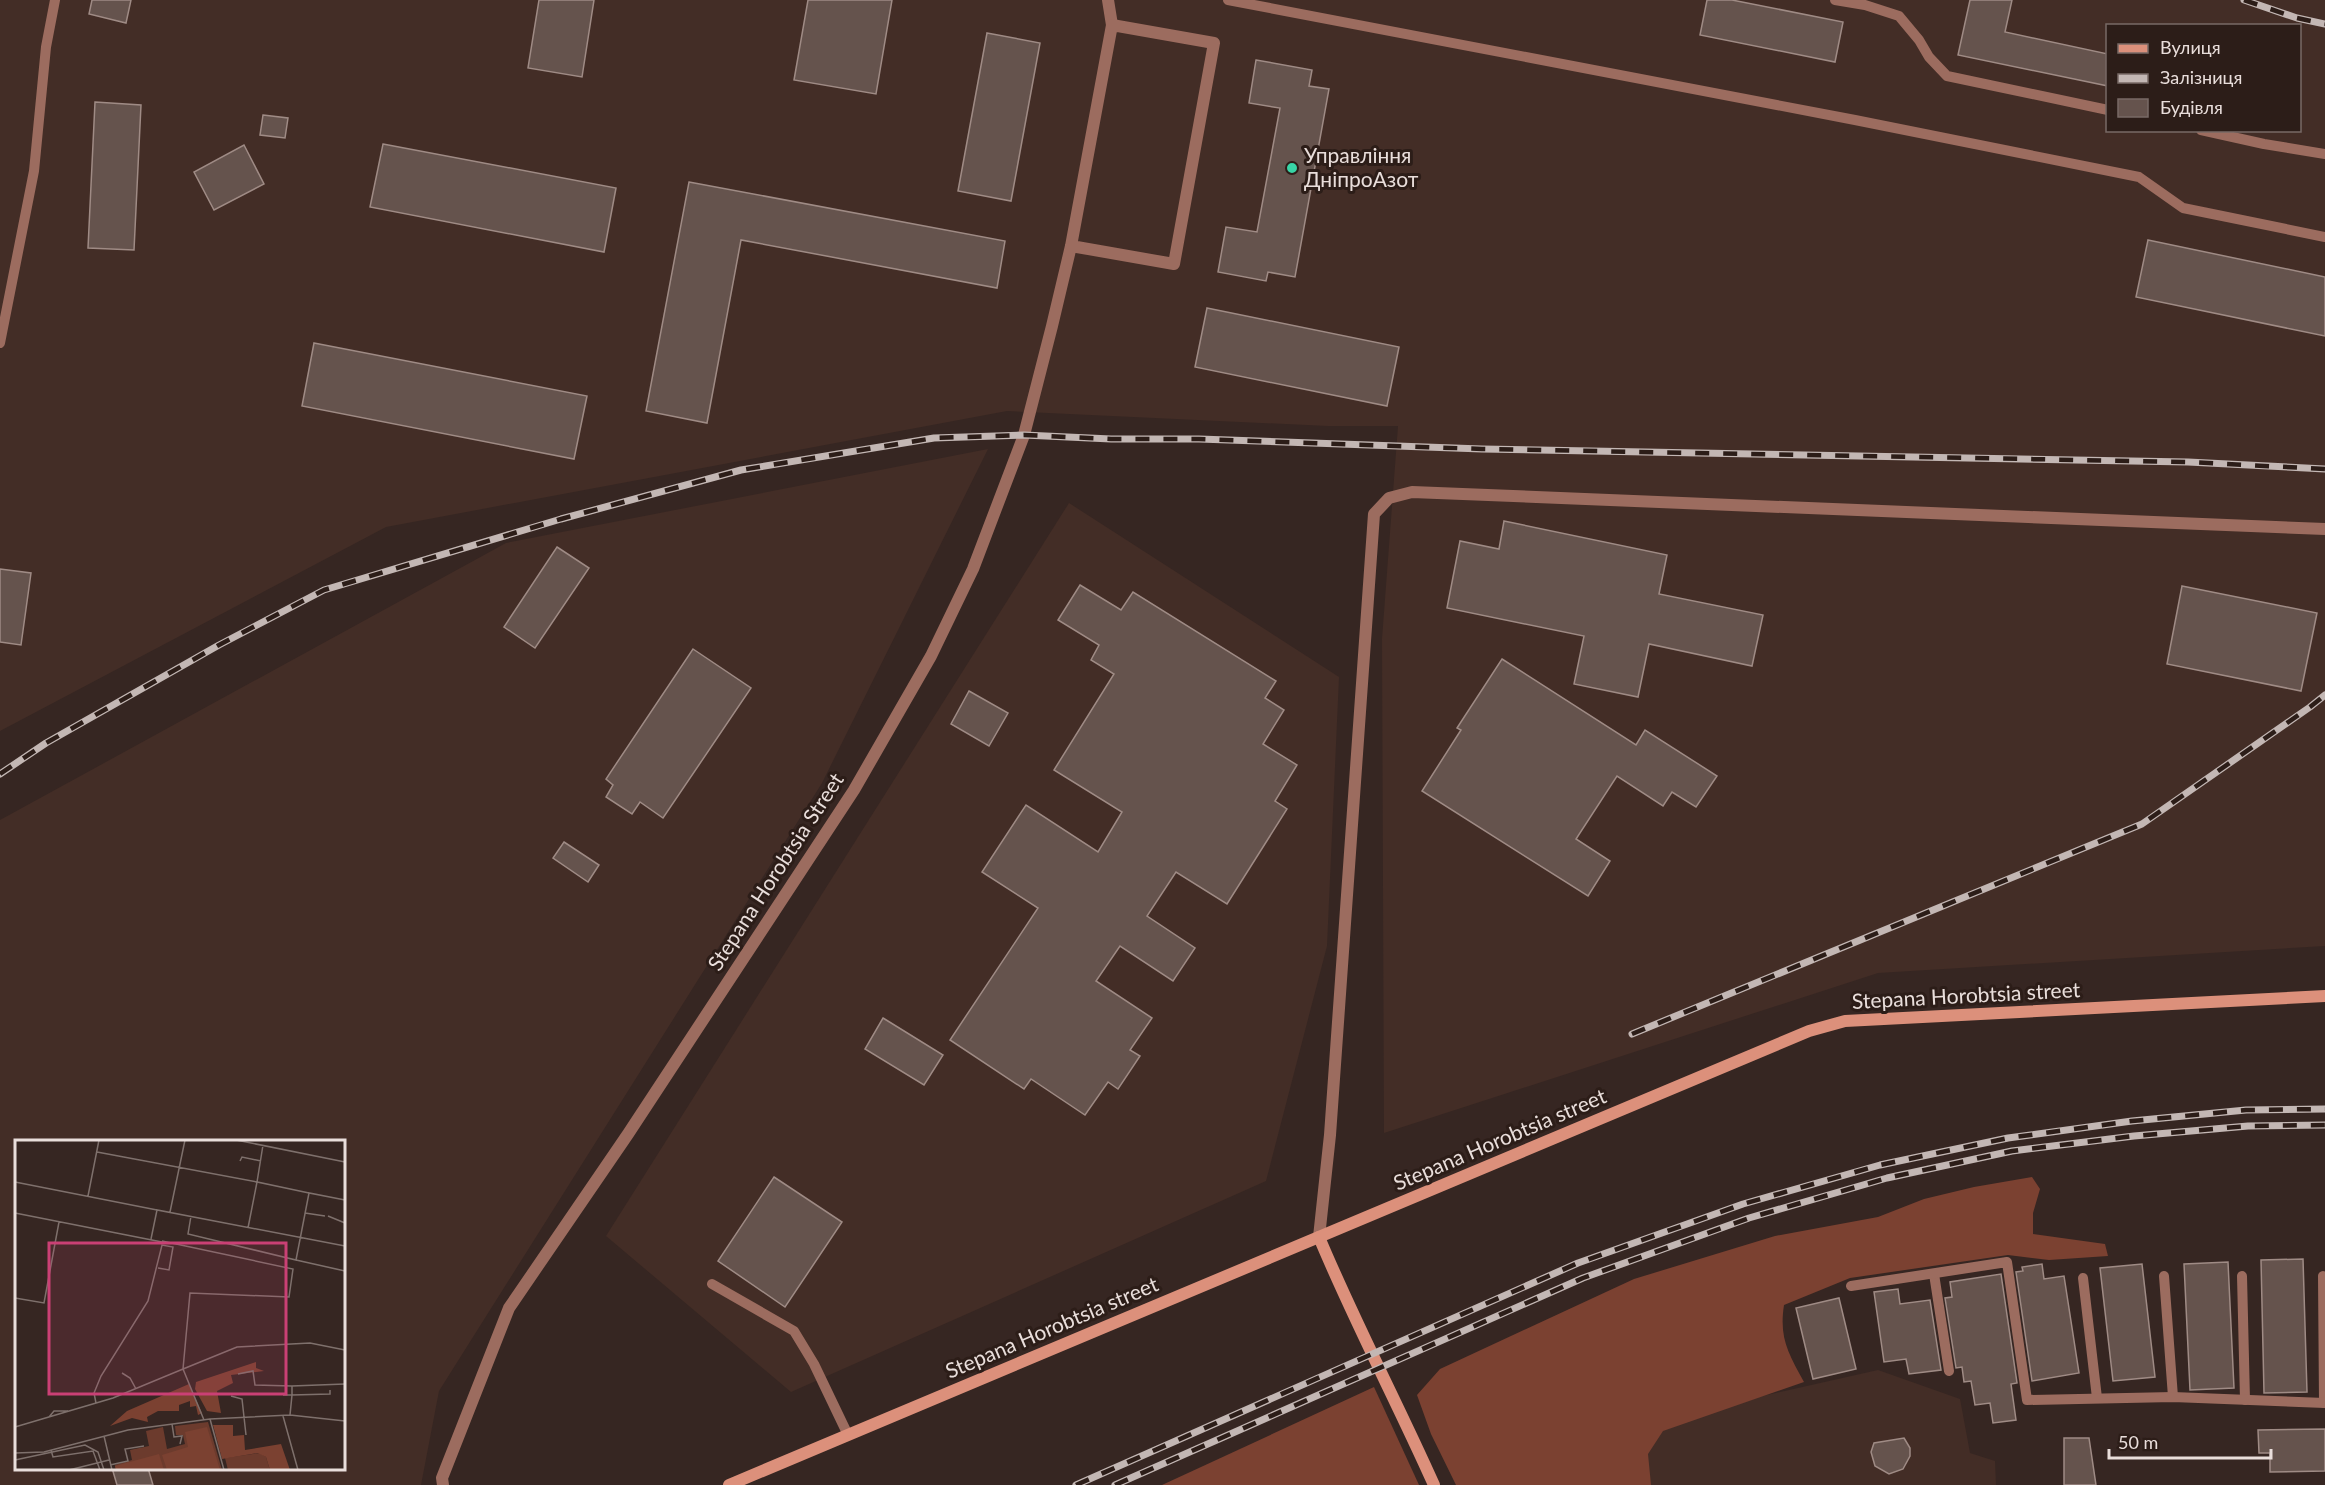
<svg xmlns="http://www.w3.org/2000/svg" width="2325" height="1485" font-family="Lato,sans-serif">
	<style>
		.built { fill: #432d26; fill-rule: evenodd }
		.forest { fill: #7b4131 }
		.building { fill: #65534d; stroke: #9f8b85; stroke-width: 1.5 }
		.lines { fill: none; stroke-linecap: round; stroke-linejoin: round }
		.lane { stroke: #9c6c5f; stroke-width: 10 }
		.street { stroke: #9c6c5f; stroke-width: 12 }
		.secondary { stroke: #dc907b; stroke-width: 12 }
		.rail-casing { stroke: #c3b7b4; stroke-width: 7 }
		.rail { stroke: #2c1d18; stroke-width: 4.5; stroke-dasharray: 14; stroke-linecap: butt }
		.poi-dot { fill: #38d4a6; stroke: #2c1d18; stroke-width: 2 }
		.labels { text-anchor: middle; stroke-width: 6; stroke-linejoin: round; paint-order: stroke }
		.poi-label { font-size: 21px; fill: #e9dedb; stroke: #2c1d18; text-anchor: start }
		.street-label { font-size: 21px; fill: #e9dedb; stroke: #2c1d18 }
		.inset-road { fill: none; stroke: #7e706c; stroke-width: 1.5 }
		.view { fill: #ca4075; fill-opacity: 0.15; stroke: #ca4075; stroke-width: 3 }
		.inset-edge { fill: none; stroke: #e9dedb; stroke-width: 3 }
	</style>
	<rect width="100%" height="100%" fill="#362622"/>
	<g class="built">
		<path d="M0 0H2325V946L1878 973 1384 1133 1382 639 1398 426H1328L1007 411 386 527 0 731ZM2108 26H2300V130H2108Z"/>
		<path d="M988 449 822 783 439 1391 421 1485H0V820L506 543ZM16 1142H344V1468H16Z"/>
		<path d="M1069 503 1339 677 1327 946 1266 1181 791 1392 606 1236Z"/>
		<path d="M1878 1370 1960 1399 1970 1453 1995 1461 1996 1485H1648L1637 1424Z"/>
	</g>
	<g class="forest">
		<path d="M2032 1177 2040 1189 2033 1213V1234L2105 1244 2108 1256 2049 1260 2008 1255 1850 1278 1784 1305C1779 1338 1788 1353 1804 1382L1663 1431 1648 1454 1651 1485H1456L1431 1434 1417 1395 1440 1369 1634 1279 1775 1236 1878 1217 1924 1199 1974 1187Z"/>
		<path d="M1374 1387 1419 1485H1162Z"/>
	</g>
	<g class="building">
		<path d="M92 0H131L126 23 89 14Z"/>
		<path d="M539 0H594L582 77 528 68Z"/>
		<path d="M808 0H892L876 94 794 80Z"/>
		<path d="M1707 0H1732L1843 22 1835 62 1700 35Z"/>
		<path d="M1970 0H2012L2005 32 2108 54V86L1958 55Z"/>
		<path d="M987 33 1040 43 1011 201 958 191Z"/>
		<path d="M1256 60 1312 70 1309 86 1329 89 1295 277 1268 272 1266 281 1218 272 1226 227 1257 232 1280 108 1249 103Z"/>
		<path d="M95 102 141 105 134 250 88 248Z"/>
		<path d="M263 115 288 118 285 138 260 135Z"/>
		<path d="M383 144 616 188 604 252 370 207Z"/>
		<path d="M244 145 264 184 214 210 194 172Z"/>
		<path d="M689 182 1005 241 997 288 741 240 707 423 646 411Z"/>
		<path d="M2148 240 2325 277V336L2136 297Z"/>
		<path d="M1207 308 1399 347 1387 406 1195 367Z"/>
		<path d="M314 343 587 396 574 459 302 406Z"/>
		<path d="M1504 521 1667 555 1659 594 1763 615 1752 666 1649 644 1638 697 1574 684 1584 636 1447 608 1460 541 1499 549Z"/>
		<path d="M557 547 589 568 535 648 504 627Z"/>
		<path d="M0 569 31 573 21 645 0 642Z"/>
		<path d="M1080 585 1121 610 1133 592 1276 681 1265 698 1284 710 1263 744 1297 765 1275 801 1287 809 1227 904 1176 872 1147 916 1195 948 1173 981 1120 946 1096 981 1152 1018 1130 1050 1140 1056 1118 1089 1108 1082 1085 1115 1031 1079 1024 1089 950 1040 1038 908 982 872 1026 805 1098 852 1122 812 1054 770 1114 674 1091 660 1099 645 1058 620Z"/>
		<path d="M2182 586 2317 613 2301 691 2167 664Z"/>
		<path d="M693 649 751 688 663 818 640 802 632 814 606 797 613 785 606 779Z"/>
		<path d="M1502 659 1636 745 1645 730 1717 776 1696 807 1672 792 1663 806 1617 776 1576 839 1610 861 1588 896 1422 791 1461 730 1457 728Z"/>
		<path d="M969 691 1008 713 989 746 951 724Z"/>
		<path d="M564 842 599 865 588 882 553 858Z"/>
		<path d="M883 1018 943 1055 924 1085 865 1049Z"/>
		<path d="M774 1177 842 1222 785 1307 718 1261Z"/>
		<path d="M2303 1259 2307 1392 2264 1393 2261 1260Z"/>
		<path d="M2228 1262 2234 1388 2190 1390 2184 1264Z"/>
		<path d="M2042 1264 2044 1279 2064 1276 2079 1373 2032 1381 2016 1272 2023 1271 2022 1267Z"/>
		<path d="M2142 1264 2155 1377 2113 1381 2100 1268Z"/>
		<path d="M2001 1274 2017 1383 2011 1384 2016 1420 1993 1423 1990 1403 1975 1405 1971 1381 1964 1382 1962 1367 1956 1368 1945 1298 1952 1297 1950 1282Z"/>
		<path d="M1898 1289 1900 1304 1930 1300 1941 1370 1909 1374 1906 1359 1884 1362 1874 1292Z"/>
		<path d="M1839 1298 1856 1369 1813 1379 1796 1308Z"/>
		<path d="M2325 1429V1471L2270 1472V1453H2259L2258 1430Z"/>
		<path d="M1904 1438 1910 1448V1456L1903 1469 1889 1474 1875 1466 1871 1452 1874 1443Z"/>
		<path d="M2064 1438H2089L2096 1485H2064Z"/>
		<path d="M112 1468H148L153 1485H117Z"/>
	</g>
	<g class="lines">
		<g class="lane">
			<path d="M1228 0 1855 120 2139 177 2183 208 2325 237"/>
			<path d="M1835 0 1865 5 1899 16 1919 40 1929 57 1947 76 2108 110"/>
			<path d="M2201 130 2264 144 2325 154"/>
			<path d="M0 343 34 171 46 47 55 0"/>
			<path d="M1934 1274 1949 1371"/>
			<path d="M2164 1276 2173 1397"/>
			<path d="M2242 1276 2245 1400"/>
			<path d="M2323 1276 2324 1403"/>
			<path d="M2083 1278 2097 1398"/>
			<path d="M712 1284 794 1331 814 1364 848 1435"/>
			<path d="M1851 1286 2007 1262 2027 1400 2173 1397 2325 1403"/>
		</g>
		<g class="street">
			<path d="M1108 0 1112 25"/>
			<path d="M1319 1237 1330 1135 1374 514 1389 498 1412 492 2325 529"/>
			<path d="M443 1485 442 1478 509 1308 628 1134 854 790 931 656 973 569 1024 435 1052 326 1071 246 1112 25 1214 43 1174 264 1071 246"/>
		</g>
		<g class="secondary">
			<path d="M1319 1237C1354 1321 1397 1402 1434 1485"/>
			<path d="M729 1485 1809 1031 1845 1021 2325 996"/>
		</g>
		<defs>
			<g id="rail">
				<path d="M2244 0 2297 18 2325 24"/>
				<path d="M0 774 46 743 219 645 324 590 561 519 741 470 934 438 1024 435 1111 439H1199L1482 449 2188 462 2325 469"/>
				<path d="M1632 1034 2142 824 2310 707 2325 695"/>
				<path d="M1076 1485 1578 1263 1743 1204 1880 1165 2008 1138 2132 1121 2246 1110 2325 1109"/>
				<path d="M1115 1485 1583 1278 1749 1218 1887 1178 2012 1151 2134 1136 2248 1126 2325 1125"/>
			</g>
		</defs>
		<use href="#rail" class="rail-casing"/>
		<use href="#rail" class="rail"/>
	</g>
	<circle class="poi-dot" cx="1292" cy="168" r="6"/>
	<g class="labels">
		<g class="poi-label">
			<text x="1304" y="163">Управління<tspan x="1304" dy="24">ДніпроАзот</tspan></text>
		</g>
		<g class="street-label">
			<text transform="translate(776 872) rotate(-57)" y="7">Stepana Horobtsia Street</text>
			<text transform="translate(1966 996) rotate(-3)" y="7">Stepana Horobtsia street</text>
			<text transform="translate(1500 1140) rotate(-23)" y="7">Stepana Horobtsia street</text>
			<text transform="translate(1052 1328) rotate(-23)" y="7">Stepana Horobtsia street</text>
		</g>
	</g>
	<g transform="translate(15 1140)">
		<rect width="330" height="330" fill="#362622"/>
		<path d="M193 282 207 330H101L100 325 117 320 115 310 134 306 131 291 148 287 152 309 170 304 168 295H161L160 286ZM245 313 251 317 255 330H213L210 318Z" fill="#6c3b2d"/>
		<path d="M241 222V228L249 231 216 235 218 243 202 251 206 273 192 271 180 249 181 242ZM174 244 187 273 183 275 181 266 175 267V261L164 265V271H143L132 277 133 282 117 278 95 286 112 271ZM198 285H218V296L229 295 230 310 266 304 275 330H255L251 317 243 313 207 319ZM192 287 205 330H152L147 315 173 307 170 292ZM144 314 149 330H101L100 326Z" fill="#7b4131"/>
		<path class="inset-road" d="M221 0 330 22M82 12 242 42 248 5M225 21 227 17 246 21M0 42 142 70M73 56 84 0M155 72 170 0M0 73 147 102M290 73 310 76M176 76 173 94 281 120 294 53 330 60M313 76 330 83M233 88 242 42 294 53M136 99 142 70 330 106M147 101 278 129 274 157 175 153 168 229 222 207 295 203 330 210M281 120 330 131M0 158 29 163 44 82M107 233 115 238 121 249M223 234 238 231 240 245 277 246M268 255H277V246L330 244M216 256 227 259 231 295M81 263 79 253 86 236 133 161 147 105 158 107 154 130 143 128M275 275 277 255 315 254V250M268 276 283 330M34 277 39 271H53M195 279 209 330M157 284 159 297 167 296 165 304M0 287 98 258 168 229 189 280M89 296 97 330M36 310 38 317 78 311 85 330M0 313 29 312 113 290 195 279 275 275 330 281M0 320 70 305 83 312 89 330M95 325 113 321 110 309 129 306M54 330 94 320"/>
		<path class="view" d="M34 103H271V254H34Z"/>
		<rect width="330" height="330" class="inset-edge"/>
	</g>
	<rect x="2106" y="24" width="195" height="108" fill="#2c1d18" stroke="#786a66" stroke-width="1.5"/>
	<rect x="2118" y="44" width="30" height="9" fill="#dc907b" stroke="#786a66" stroke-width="1.5"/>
	<text x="2160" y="54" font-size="18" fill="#e9dedb">Вулиця</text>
	<rect x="2118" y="74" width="30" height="9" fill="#c3b7b4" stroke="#786a66" stroke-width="1.5"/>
	<text x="2160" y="84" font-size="18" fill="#e9dedb">Залізниця</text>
	<rect x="2118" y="99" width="30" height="18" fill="#65534d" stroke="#786a66" stroke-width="1.5"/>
	<text x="2160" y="114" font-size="18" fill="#e9dedb">Будівля</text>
	<path d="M2109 1449v9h162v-9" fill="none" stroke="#e9dedb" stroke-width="3"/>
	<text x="2118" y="1449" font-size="18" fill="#e9dedb" stroke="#2c1d18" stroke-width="4.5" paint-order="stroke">50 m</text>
</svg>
